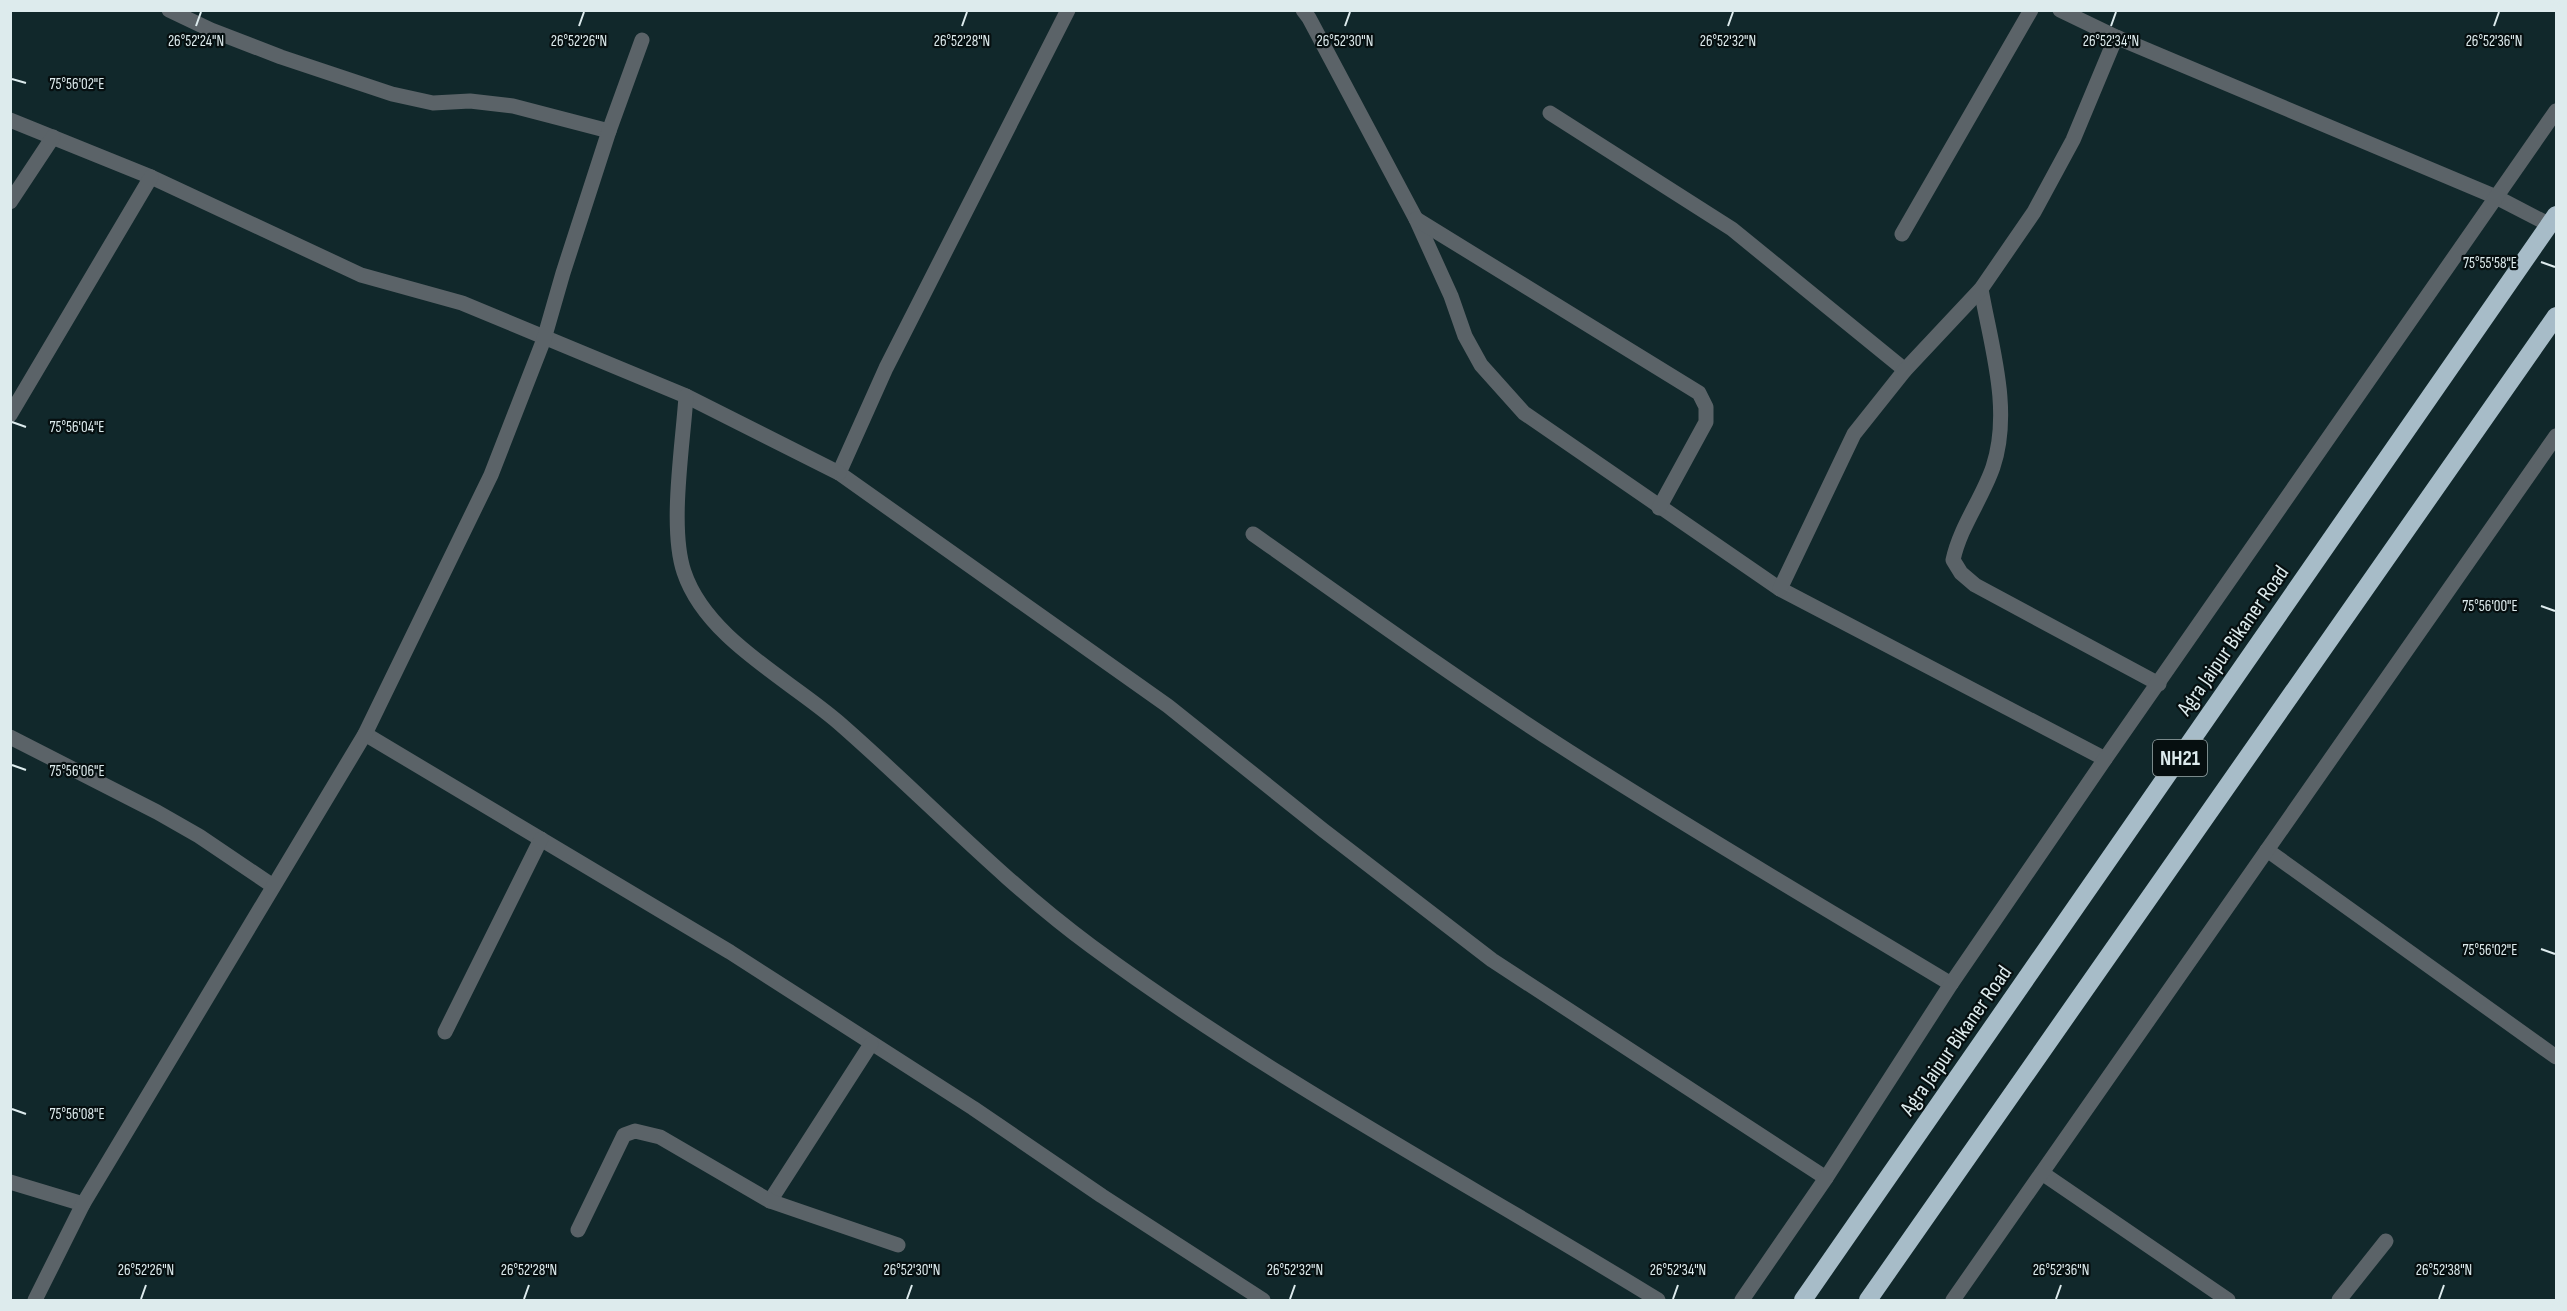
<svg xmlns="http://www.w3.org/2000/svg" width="2567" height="1311" font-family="'Sofia Sans Condensed',sans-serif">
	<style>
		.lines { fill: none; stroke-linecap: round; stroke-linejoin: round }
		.minor { stroke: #5b6368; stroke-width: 15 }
		.highway { stroke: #a7bcc8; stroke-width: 18 }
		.ticks { fill: none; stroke: #ddebed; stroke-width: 2 }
		.labels { text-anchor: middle; stroke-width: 4.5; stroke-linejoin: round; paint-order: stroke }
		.shield { fill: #060f10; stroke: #9ca9ab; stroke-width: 1.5 }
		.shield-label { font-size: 21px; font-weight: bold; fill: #ddebed }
		.street-label { font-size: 22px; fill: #ddebed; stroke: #060f10 }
		.ticks-label { font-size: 15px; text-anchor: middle; fill: #ddebed; stroke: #060f10; stroke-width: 4.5; stroke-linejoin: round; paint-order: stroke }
	</style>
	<rect width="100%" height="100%" fill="#11282b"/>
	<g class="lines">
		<g class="minor">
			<path d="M169 10 211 30 281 57 392 94 433 103 470 101 513 106 609 131"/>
			<path d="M1068 10 886 368 839 473 1168 706 1323 830 1492 960 1826 1178"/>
			<path d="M1303 10 1309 18 1416 219 1451 296 1465 336 1481 365 1524 413 1780 589 2105 759"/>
			<path d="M2060 10 2116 37 2496 197 2550 225"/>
			<path d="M1550 113 1732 229 1905 370"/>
			<path d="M10 120 151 177 361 275 462 303 686 396 839 473"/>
			<path d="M10 202 53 137"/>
			<path d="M1416 219 1699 393 1706 407V422L1659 508"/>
			<path d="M1902 234 2031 10"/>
			<path d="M1981 289C1991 346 2012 410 1993 467 1982 499 1960 527 1953 560L1961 573 1975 585 2159 684"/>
			<path d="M686 396C683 444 669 528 684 572 706 638 787 678 838 722 923 796 1000 879 1091 946 1271 1079 1468 1183 1658 1300"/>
			<path d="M10 415 151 177"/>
			<path d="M1253 534C1354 605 1455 678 1559 745 1688 828 1820 905 1951 984"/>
			<path d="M1780 589 1854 434 1905 370 1981 289 2034 212 2073 140 2116 37"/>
			<path d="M365 734 730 952 973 1108 1102 1196 1263 1300"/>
			<path d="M10 737 157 812 199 836 273 886"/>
			<path d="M2267 850 2556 1057"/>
			<path d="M445 1032 541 839"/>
			<path d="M2042 1173 2228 1300"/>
			<path d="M10 1182 83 1204"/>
			<path d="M770 1201 871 1044"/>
			<path d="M578 1230 624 1135 635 1131 660 1137 770 1201 898 1245"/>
			<path d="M35 1300 83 1204 365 734 491 475 544 339 563 273 609 131 642 40"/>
			<path d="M1742 1300 1826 1178 1951 984 2105 759 2556 111"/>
			<path d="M1953 1300 2556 436"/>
			<path d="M2339 1300 2386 1241"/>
		</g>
		<g class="highway">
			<path d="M1803 1300 2556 215"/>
			<path d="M1868 1300 2556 316"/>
		</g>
	</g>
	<path class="ticks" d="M196 26 201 12M579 26 584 12M962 26 967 12M1345 26 1350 12M1728 26 1733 12M2111 26 2116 12M2494 26 2499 12M12 79 26 83M2541 262 2555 267M12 422 26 427M2541 606 2555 611M12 765 26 770M2541 949 2555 954M12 1109 26 1114M141 1299 146 1285M524 1299 529 1285M907 1299 912 1285M1290 1299 1295 1285M1673 1299 1678 1285M2056 1299 2061 1285M2439 1299 2444 1285"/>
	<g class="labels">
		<rect class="shield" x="2153" y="740" width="54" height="36" rx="4.5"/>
		<g class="shield-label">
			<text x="2180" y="765">NH21</text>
		</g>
		<g class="street-label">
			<text transform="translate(2232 640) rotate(-55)" y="8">Agra Jaipur Bikaner Road</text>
			<text transform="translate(1955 1040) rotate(-55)" y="8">Agra Jaipur Bikaner Road</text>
		</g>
	</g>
	<g class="ticks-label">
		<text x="196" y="46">26°52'24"N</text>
		<text x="579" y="46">26°52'26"N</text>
		<text x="962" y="46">26°52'28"N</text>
		<text x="1345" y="46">26°52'30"N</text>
		<text x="1728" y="46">26°52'32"N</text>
		<text x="2111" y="46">26°52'34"N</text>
		<text x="2494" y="46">26°52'36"N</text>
		<text x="77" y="89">75°56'02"E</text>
		<text x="2490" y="268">75°55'58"E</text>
		<text x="77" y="432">75°56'04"E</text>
		<text x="2490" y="611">75°56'00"E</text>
		<text x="77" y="776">75°56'06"E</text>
		<text x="2490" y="955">75°56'02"E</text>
		<text x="77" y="1119">75°56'08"E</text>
		<text x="146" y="1275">26°52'26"N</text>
		<text x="529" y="1275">26°52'28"N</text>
		<text x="912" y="1275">26°52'30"N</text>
		<text x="1295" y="1275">26°52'32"N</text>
		<text x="1678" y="1275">26°52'34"N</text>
		<text x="2061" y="1275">26°52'36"N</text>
		<text x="2444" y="1275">26°52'38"N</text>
	</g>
	<rect width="2567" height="1311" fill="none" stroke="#ddebed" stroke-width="24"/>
</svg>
